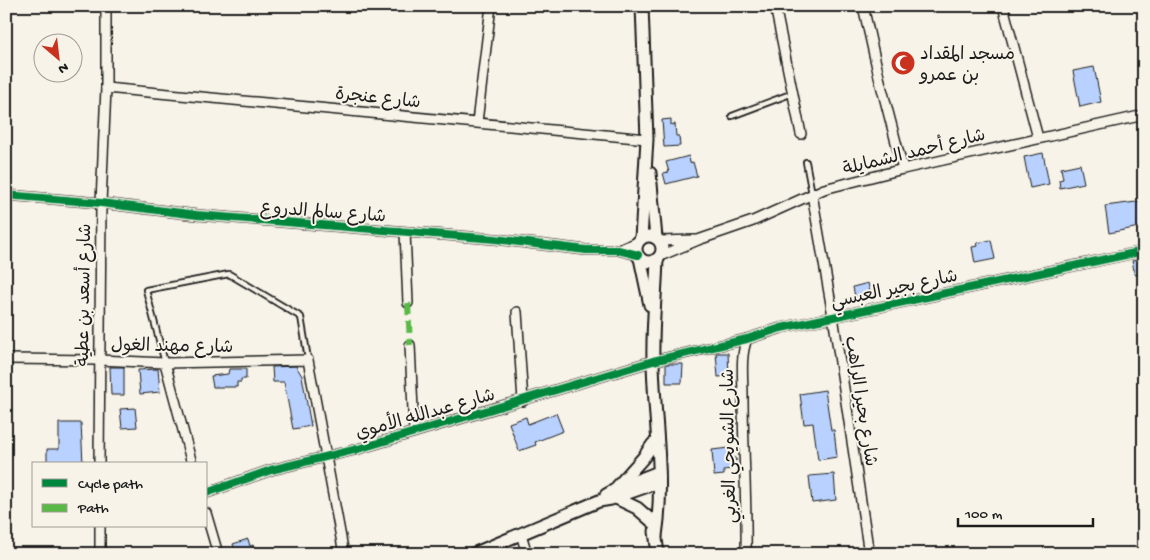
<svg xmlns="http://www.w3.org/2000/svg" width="1150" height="560" font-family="'Gochi Hand','Playpen Sans Arabic',sans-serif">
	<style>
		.building { fill: #b8d1ff; stroke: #1c1c1c }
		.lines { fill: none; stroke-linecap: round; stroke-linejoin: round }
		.service-casing { stroke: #1c1c1c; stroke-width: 8 }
		.minor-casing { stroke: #1c1c1c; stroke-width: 12 }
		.tertiary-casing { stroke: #1c1c1c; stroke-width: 15 }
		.service { stroke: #f7f3e8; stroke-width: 4.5 }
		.minor { stroke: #f7f3e8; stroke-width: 9 }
		.tertiary { stroke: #f7f3e8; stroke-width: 11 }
		.quiet { stroke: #58b947; stroke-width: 6; stroke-dasharray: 12 6; stroke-linecap: butt }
		.cycleway-casing { stroke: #f7f3e8; stroke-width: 11 }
		.cycleway { stroke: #00873e; stroke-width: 8 }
		.labels { text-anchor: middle; stroke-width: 4; stroke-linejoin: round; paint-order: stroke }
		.poi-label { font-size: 18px; fill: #1c1c1c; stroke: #f7f3e8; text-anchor: start }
		.street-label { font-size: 18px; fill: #1c1c1c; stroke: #f7f3e8 }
	</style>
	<rect width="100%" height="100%" fill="#f7f3e8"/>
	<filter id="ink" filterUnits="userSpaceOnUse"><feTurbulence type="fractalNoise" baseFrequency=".02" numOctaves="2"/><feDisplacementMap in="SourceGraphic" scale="10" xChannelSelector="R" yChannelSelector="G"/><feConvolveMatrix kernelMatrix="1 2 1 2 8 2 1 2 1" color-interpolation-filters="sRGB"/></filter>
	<g filter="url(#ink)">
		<g class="building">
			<path d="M1094 67 1101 102 1080 107 1073 71Z"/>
			<path d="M671 119V125L675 124 676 136H679L680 146 664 147 662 120Z"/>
			<path d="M1043 153 1049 184 1030 188 1024 157Z"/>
			<path d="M689 156 690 163 693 162 697 176 666 184 663 173 669 172 666 162Z"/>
			<path d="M1080 164 1084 183 1060 188 1059 180 1063 179 1061 168Z"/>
			<path d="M1144 201V226L1109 233 1105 206Z"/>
			<path d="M991 240 995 259 975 263 972 247 978 246 977 243Z"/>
			<path d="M1144 259V273L1135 275 1132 261Z"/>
			<path d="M868 283 871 297 856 301 853 287Z"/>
			<path d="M716 353H728L729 376 718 377Z"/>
			<path d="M666 364H683L682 383H666Z"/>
			<path d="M296 366 302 376 311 426 293 429 284 382H273L272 367Z"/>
			<path d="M110 367H124V395H111Z"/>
			<path d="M158 369 160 392 140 394 138 370Z"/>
			<path d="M229 369H246V379H241V382H237V387H213L211 376 228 374Z"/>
			<path d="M825 390 831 430H834L837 457 818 460 813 423 804 424 800 394Z"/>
			<path d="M135 408 137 427 122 428 120 409Z"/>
			<path d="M556 413 563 431 535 442 536 445 519 451 509 423 526 417 528 424Z"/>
			<path d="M59 423H81L83 464H47V449H59Z"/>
			<path d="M729 448V453L737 460 730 462 731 469 724 470V475L714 476 712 450Z"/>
			<path d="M834 474 836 500 812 503 809 476Z"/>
			<path d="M248 539 250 546 253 545 257 554H236L233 544Z"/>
		</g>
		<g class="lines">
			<defs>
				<g id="service">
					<path d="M732 116 793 93"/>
					<path d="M806 162 812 194"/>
					<path d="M165 363 146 290 229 274 301 317 308 359"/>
				</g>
				<g id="minor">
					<path d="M775 6 801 134"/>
					<path d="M863 6 880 81 903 169"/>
					<path d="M1003 6 1038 138"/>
					<path d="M106 88 647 139"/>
					<path d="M477 122 491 6"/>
					<path d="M812 194 833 316 869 554"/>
					<path d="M6 195 101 203 197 215 495 239 586 250H618L638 255"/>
					<path d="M405 232 408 303"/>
					<path d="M659 241 695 240"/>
					<path d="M618 250 638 242"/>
					<path d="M660 256 698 240 753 221 824 189 903 169 1144 115"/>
					<path d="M517 312 523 401"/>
					<path d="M410 345 414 432"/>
					<path d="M6 359 99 360 165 363 308 360 344 554"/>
					<path d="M165 363 192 464"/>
					<path d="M99 464 101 203 106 88V6"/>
					<path d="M206 493 271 470 358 449 653 361 747 339 781 328 1144 251"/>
					<path d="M206 513 218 554"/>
					<path d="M521 534 527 554"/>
					<path d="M100 554V526"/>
					<path d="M746 554C747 501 743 448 743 396 743 377 740 356 747 339"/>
				</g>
				<g id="tertiary">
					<path d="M650 173 656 238"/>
					<circle cx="649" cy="249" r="13"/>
					<path d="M641 239 647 139 642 6"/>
					<path d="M640 258 650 305"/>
					<path d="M617 487 643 458 653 444"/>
					<path d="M606 495 620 487 659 472"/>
					<path d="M616 498 637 508 653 522"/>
					<path d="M655 531 658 554"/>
					<path d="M656 536C665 478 654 419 653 361 652 327 656 293 657 259"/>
					<path d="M473 554 599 501 611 499 659 482"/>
				</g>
			</defs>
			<use href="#service" class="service-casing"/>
			<use href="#minor" class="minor-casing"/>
			<use href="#tertiary" class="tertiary-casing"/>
			<use href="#service" class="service"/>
			<use href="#minor" class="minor"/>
			<use href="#tertiary" class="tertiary"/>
			<path class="quiet" d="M408 303 410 345"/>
			<defs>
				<g id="cycleway">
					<path d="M6 195 101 203 197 215 495 239 586 250H618L638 255"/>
					<path d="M206 493 271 470 358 449 653 361 747 339 781 328 1144 251"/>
				</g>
			</defs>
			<use href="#cycleway" class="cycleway-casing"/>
			<use href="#cycleway" class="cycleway"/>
		</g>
	</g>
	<defs>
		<symbol id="mosque-disc" viewBox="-11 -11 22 22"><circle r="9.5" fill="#c8321e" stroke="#f7f3e8"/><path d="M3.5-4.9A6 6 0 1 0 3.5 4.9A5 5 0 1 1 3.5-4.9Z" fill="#fff"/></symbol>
	</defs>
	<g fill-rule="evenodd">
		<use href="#mosque-disc" x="889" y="49" width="28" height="28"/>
	</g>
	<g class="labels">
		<g class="poi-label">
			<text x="920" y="59">مسجد المقداد<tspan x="920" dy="21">بن عمرو</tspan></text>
		</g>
		<g class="street-label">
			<text transform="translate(378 97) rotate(6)" y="6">شارع عنجرة</text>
			<text transform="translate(914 151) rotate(-14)" y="6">شارع أحمد الشمايلة</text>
			<text transform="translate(323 211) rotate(4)" y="6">شارع سالم الدروع</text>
			<text transform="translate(894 288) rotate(-12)" y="6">شارع بجير العبسي</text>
			<text transform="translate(83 295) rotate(-89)" y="6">شارع أسعد بن عطية</text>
			<text transform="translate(172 345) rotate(1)" y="6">شارع مهند الغول</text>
			<text transform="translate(862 401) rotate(81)" y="6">شارع بحيرا الراهب</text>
			<text transform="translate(425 413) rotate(-16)" y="6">شارع عبدالله الأموي</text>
			<text transform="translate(728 446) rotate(-91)" y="6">شارع الشويحي الغربي</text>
		</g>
	</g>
	<rect width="1150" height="560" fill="none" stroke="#f7f3e8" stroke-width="25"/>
	<rect x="12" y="12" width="1125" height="535" fill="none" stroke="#1c1c1c" stroke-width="2" filter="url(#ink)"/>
	<rect x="32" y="462" width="175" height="65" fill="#f7f3e8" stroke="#9f9d96"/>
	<rect x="42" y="479" width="25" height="8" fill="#00873e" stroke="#9f9d96"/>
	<text x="78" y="488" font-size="15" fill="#1c1c1c">Cycle path</text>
	<rect x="42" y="504" width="25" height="8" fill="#58b947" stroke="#9f9d96"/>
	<text x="78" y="512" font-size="15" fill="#1c1c1c">Path</text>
	<g transform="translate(58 58) rotate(152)"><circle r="24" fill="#f7f3e8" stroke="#9f9d96"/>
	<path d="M0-4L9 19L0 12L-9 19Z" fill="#c8321e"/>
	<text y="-8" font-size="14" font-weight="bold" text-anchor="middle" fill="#1c1c1c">N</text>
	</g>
	<path d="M958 518v8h135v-8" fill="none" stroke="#1c1c1c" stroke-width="2.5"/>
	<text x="965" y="518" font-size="15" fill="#1c1c1c" stroke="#f7f3e8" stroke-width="4" paint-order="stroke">100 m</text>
</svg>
